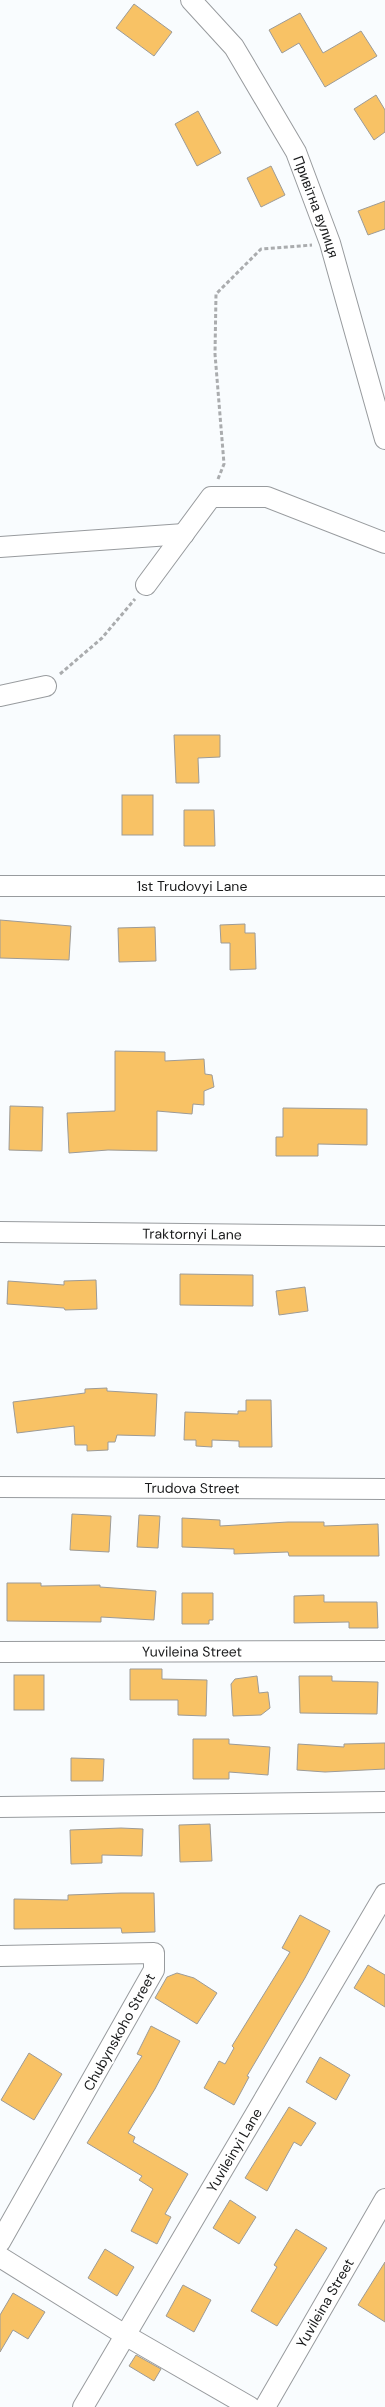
<svg xmlns="http://www.w3.org/2000/svg" width="385" height="2407" font-family="'DM Sans',sans-serif">
	<style>
		.building { fill: #f8c265; stroke: #9d9b97 }
		.lines { fill: none; stroke-linecap: round; stroke-linejoin: round }
		.street-casing { stroke: #989b9e; stroke-width: 22 }
		.path { stroke: #aaacae; stroke-width: 3; stroke-dasharray: 4 2.5; stroke-linecap: butt }
		.street { stroke: #fff; stroke-width: 20 }
		.labels { text-anchor: middle; stroke-width: 4.5; stroke-linejoin: round; paint-order: stroke }
		.street-label { font-size: 14px; fill: #18191a; stroke: #fff }
	</style>
	<rect width="100%" height="100%" fill="#f9fcfe"/>
	<g class="building">
		<path d="M134 4 172 32 154 56 116 28Z"/>
		<path d="M300 13 323 53 361 31 377 56 325 87 299 43 282 53 269 30Z"/>
		<path d="M376 95 385 110V132L374 140 354 109Z"/>
		<path d="M198 111 221 153 197 166 175 124Z"/>
		<path d="M271 166 285 195 261 207 247 178Z"/>
		<path d="M385 201V229L368 235 358 211Z"/>
		<path d="M174 735H220V757L198 758 199 783H176Z"/>
		<rect x="122" y="795" width="31" height="40"/>
		<path d="M184 810H214L215 846H184Z"/>
		<path d="M0 920 71 926 69 960 0 958Z"/>
		<path d="M245 924V933H255L256 969 230 970V943H221L220 925Z"/>
		<path d="M155 927 156 961 119 962 118 928Z"/>
		<path d="M115 1051 165 1052V1061L204 1059 205 1074 212 1075 214 1087 204 1091V1105L193 1104 192 1114 157 1111V1151L108 1150 69 1153 67 1113 115 1111Z"/>
		<path d="M10 1106 43 1107 42 1151 9 1150Z"/>
		<path d="M283 1108 367 1109V1145L318 1144V1156H276V1137H283Z"/>
		<path d="M180 1274 253 1275V1306L180 1305Z"/>
		<path d="M96 1280 97 1309 65 1310 64 1308 7 1304 8 1281 64 1285V1281Z"/>
		<path d="M305 1287 308 1311 279 1315 276 1291Z"/>
		<path d="M107 1388V1391L157 1394 155 1436 117 1435 115 1442H108V1450L87 1451V1445H75L74 1426 17 1433 13 1402 85 1393V1389Z"/>
		<path d="M246 1400H271L272 1447H239V1441L212 1440V1447L196 1446V1440H184L185 1412 238 1414V1411H246Z"/>
		<path d="M72 1514 111 1516 109 1552 70 1550Z"/>
		<path d="M139 1515 160 1516 158 1548 137 1547Z"/>
		<path d="M182 1518 220 1520V1526L288 1522H324V1526L378 1524 379 1556H289L288 1552 234 1554V1549L182 1547Z"/>
		<path d="M7 1583H41V1586L100 1585V1587L156 1591 154 1620 101 1617V1622L7 1621Z"/>
		<path d="M182 1593H213V1620H209V1624H182Z"/>
		<path d="M324 1595V1602H377L378 1628H349V1622L294 1623V1596Z"/>
		<path d="M130 1669H162V1679L207 1680 206 1716 178 1715V1700H130Z"/>
		<rect x="14" y="1675" width="30" height="35"/>
		<path d="M257 1676 259 1693 268 1692 270 1708 261 1715 233 1716 231 1684 235 1679Z"/>
		<path d="M299 1676H332V1681L378 1682 377 1714 300 1713Z"/>
		<path d="M193 1739H229V1744L270 1747 268 1775 229 1772V1779H193Z"/>
		<path d="M385 1743V1769L325 1772 297 1770 298 1744 344 1747V1744Z"/>
		<path d="M71 1758 104 1759 103 1781H71Z"/>
		<path d="M210 1824 212 1861 180 1862 179 1825Z"/>
		<path d="M121 1828 143 1829 142 1856 102 1855V1863L71 1864 70 1830Z"/>
		<path d="M121 1893H154L155 1932 122 1933 121 1928 14 1929V1899L68 1900V1895Z"/>
		<path d="M300 1915 330 1931 305 1978 247 2076 249 2077 234 2105 204 2088 219 2061 225 2064 234 2048 232 2046 290 1952 282 1948Z"/>
		<path d="M368 1965 385 1975V2007L354 1988Z"/>
		<path d="M177 1973 194 1978 217 1993 197 2024 155 1998 167 1977Z"/>
		<path d="M151 2026 180 2041 155 2089 128 2133 135 2137 133 2142 188 2174 165 2214 171 2217 157 2244 131 2231 153 2189 139 2180 142 2176 87 2143 142 2056 137 2054Z"/>
		<path d="M29 2053 62 2074 34 2120 1 2100Z"/>
		<path d="M320 2057 350 2075 336 2100 306 2082Z"/>
		<path d="M289 2107 316 2123 301 2146 294 2142 267 2191 245 2178Z"/>
		<path d="M230 2200 256 2217 239 2244 213 2228Z"/>
		<path d="M296 2229 327 2248 277 2326 251 2311 277 2267 274 2265Z"/>
		<path d="M105 2249 134 2267 117 2296 88 2278Z"/>
		<path d="M385 2262V2322L358 2305Z"/>
		<path d="M183 2285 211 2300 194 2332 166 2316Z"/>
		<path d="M13 2293 45 2312 28 2339 13 2330 0 2352V2315Z"/>
		<path d="M136 2355 161 2369 154 2381 129 2366Z"/>
	</g>
	<g class="lines">
		<defs>
			<g id="street">
				<path id="s1" d="M191 0 234 47 296 152 330 243 385 439"/>
				<path d="M0 547 184 534"/>
				<path d="M146 585 211 497H267L385 543"/>
				<path d="M0 696 46 686"/>
				<path id="s2" d="M0 886H385"/>
				<path id="s3" d="M0 1232 385 1236"/>
				<path id="s4" d="M0 1487 385 1489"/>
				<path id="s5" d="M0 1652 385 1651"/>
				<path d="M0 1807 385 1802"/>
				<path d="M0 1956 154 1953V1970L0 2242"/>
				<path d="M0 2257 125 2335 250 2407"/>
				<path id="s6" d="M83 2407 385 1894"/>
				<path id="s7" d="M265 2407 385 2199"/>
			</g>
		</defs>
		<use href="#street" class="street-casing"/>
		<g class="path">
			<path d="M218 479 224 464 215 354 216 294 261 249 312 245"/>
			<path d="M60 674 102 638 135 599"/>
		</g>
		<use href="#street" class="street"/>
	</g>
	<g class="labels">
		<g class="street-label">
			<text dy="5" stroke="none"><textPath href="#s1" startOffset="244">Привітна вулиця</textPath></text>
			<text dy="5" stroke="none"><textPath href="#s2" startOffset="192">1st Trudovyi Lane</textPath></text>
			<text dy="5" stroke="none"><textPath href="#s3" startOffset="192">Traktornyi Lane</textPath></text>
			<text dy="5" stroke="none"><textPath href="#s4" startOffset="192">Trudova Street</textPath></text>
			<text dy="5" stroke="none"><textPath href="#s5" startOffset="192">Yuvileina Street</textPath></text>
			<text transform="translate(119 2032) rotate(-61)" y="5">Chubynskoho Street</text>
			<text dy="5" stroke="none"><textPath href="#s6" startOffset="298">Yuvileinyi Lane</textPath></text>
			<text dy="5" stroke="none"><textPath href="#s7" startOffset="120">Yuvileina Street</textPath></text>
		</g>
	</g>
</svg>
